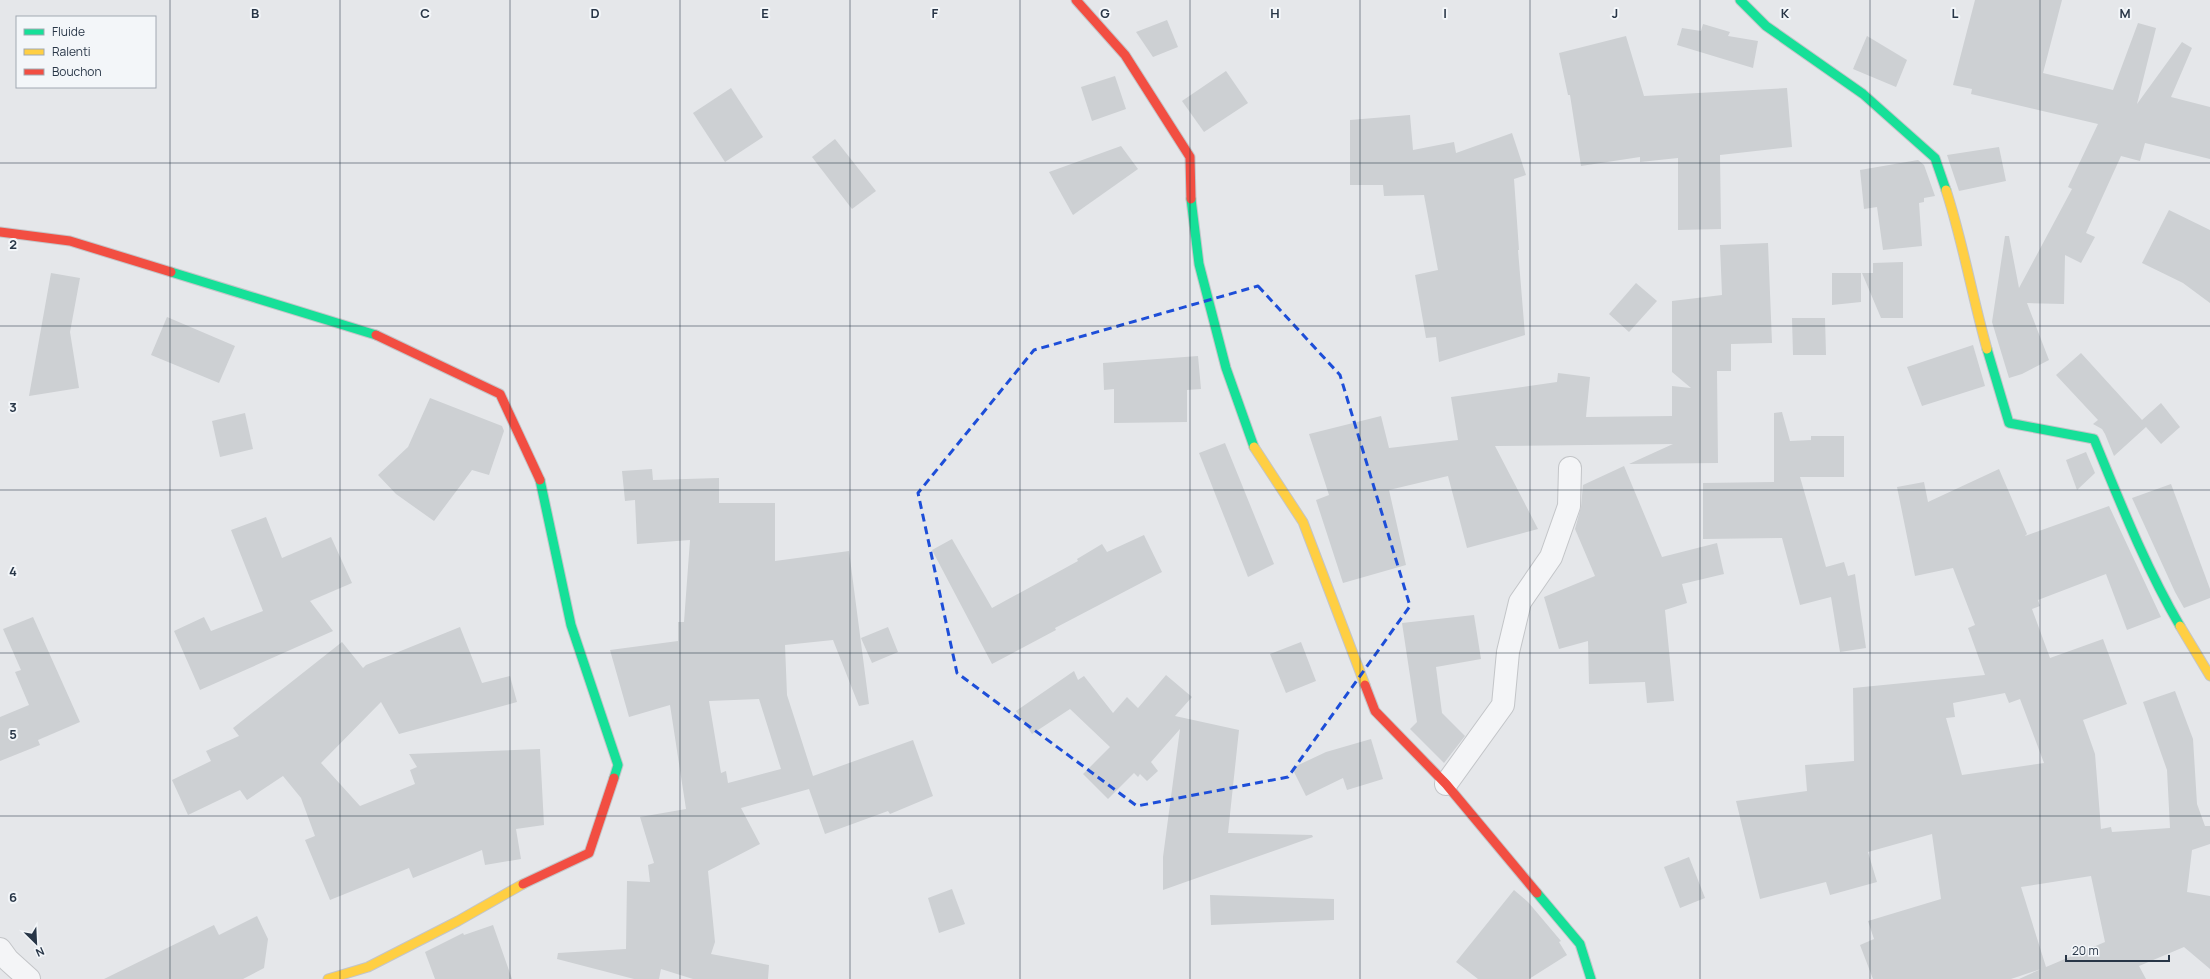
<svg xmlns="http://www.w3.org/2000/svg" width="2210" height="979" font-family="Manrope,sans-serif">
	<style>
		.building { fill: #cdd0d3; fill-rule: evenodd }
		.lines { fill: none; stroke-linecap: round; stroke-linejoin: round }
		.street-casing { stroke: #c3c5c8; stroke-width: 24 }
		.fast-casing { stroke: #c3c5c8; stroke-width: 11 }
		.slow-casing { stroke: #c3c5c8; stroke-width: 11 }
		.jam-casing { stroke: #c3c5c8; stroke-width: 11 }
		.street { stroke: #f4f5f7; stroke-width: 22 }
		.fast { stroke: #16e098; stroke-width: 9 }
		.slow { stroke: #ffcf43; stroke-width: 9 }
		.jam { stroke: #f24e42; stroke-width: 9 }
		.marked { fill: none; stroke: #1d4ed8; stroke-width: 3; stroke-dasharray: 8 5; stroke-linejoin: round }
		.grid { fill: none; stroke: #283647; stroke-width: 1; stroke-opacity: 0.55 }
		.grid-label { font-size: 13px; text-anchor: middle; font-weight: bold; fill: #283647; stroke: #f3f6f9; stroke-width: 4; stroke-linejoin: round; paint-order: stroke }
	</style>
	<rect width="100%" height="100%" fill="#e5e7ea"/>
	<g class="building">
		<path d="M1975 0H2062L2043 73 2113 90 2138 23 2156 28 2137 104 2182 42 2192 48 2171 97 2210 107V159L2145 143 2140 161 2121 156 2086 233 2095 237 2081 263 2065 255 2064 304 2027 303 2049 360 2022 374 2009 378 1992 322 2005 236H2009L2019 288 2072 189 2068 187 2098 124 1971 94 1972 89 1953 85Z"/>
		<path d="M1167 20 1178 47 1153 57 1136 32Z"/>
		<path d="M1703 24 1730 32 1728 36 1758 41 1753 68 1677 45 1682 28 1701 31Z"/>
		<path d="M1626 36 1644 96 1787 88 1792 147 1720 155 1721 229 1678 230V158L1640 162V157L1581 166 1570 95H1568L1559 53Z"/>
		<path d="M1867 36 1907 60 1896 87 1853 69Z"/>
		<path d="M1226 71 1248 103 1204 132 1182 101Z"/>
		<path d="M1115 76 1126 109 1092 121 1081 87Z"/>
		<path d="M731 88 763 137 725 162 693 113Z"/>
		<path d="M1410 115 1413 150 1454 142 1456 153 1512 133 1526 175 1514 179 1519 250H1518L1525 335 1439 362 1436 337 1426 338 1415 275 1438 270 1424 195 1384 196 1383 185H1350V120Z"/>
		<path d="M835 139 876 191 852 209 812 157Z"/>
		<path d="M1121 146 1138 169 1073 215 1049 172Z"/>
		<path d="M1999 147 2006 181 1959 191 1947 155Z"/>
		<path d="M1918 160 1924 165 1935 196 1924 198V202L1919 203 1922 246 1883 250 1877 207 1864 209 1860 170Z"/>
		<path d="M2169 210 2210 230V303L2183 283 2142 263Z"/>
		<path d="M1768 243 1772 343 1731 344V371H1717L1718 463 1629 464 1673 444 1495 446 1538 529 1467 548 1448 476 1389 490 1406 565 1343 583 1316 500 1329 495 1309 434 1381 416 1389 448 1458 440 1451 397 1557 382 1558 373 1590 377 1586 417 1672 416V386L1691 388 1672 372V301L1722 295 1720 245Z"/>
		<path d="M1903 262V318H1881L1862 273H1873V263Z"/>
		<path d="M51 273 80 278 70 332 79 388 29 396Z"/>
		<path d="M1832 273H1861V302L1832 305Z"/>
		<path d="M1636 283 1657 301 1629 332 1609 314Z"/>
		<path d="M167 317 235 346 219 383 151 355Z"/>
		<path d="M1792 318H1825L1826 355H1793Z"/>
		<path d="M1973 345 1985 386 1922 406 1907 367Z"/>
		<path d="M2081 353 2142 420 2161 403 2180 427 2161 444 2146 427 2114 456 2105 434 2102 429 2093 424 2098 420 2056 375Z"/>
		<path d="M1198 356 1201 389 1187 390V422L1114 423V389L1104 390 1103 363Z"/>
		<path d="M430 398 502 426 504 431 489 475 472 470 434 521 396 494 378 475 408 447Z"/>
		<path d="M1782 412 1790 441 1811 440V436H1844V477H1800L1826 567 1844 562 1848 576 1855 574 1866 648 1840 652 1831 597 1800 605 1782 538 1703 539V483L1774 482V413Z"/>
		<path d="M245 413 253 449 220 457 212 421Z"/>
		<path d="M1225 443 1274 564 1248 577 1199 453Z"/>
		<path d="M2086 452 2095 473 2077 490 2066 460Z"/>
		<path d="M1624 466 1662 557 1717 543 1724 574 1682 584 1687 603 1665 610 1674 701 1647 703 1645 682 1589 684 1588 641 1559 649 1544 597 1595 576 1575 529 1581 507 1583 485Z"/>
		<path d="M652 469 653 480 719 478V503H775V561L849 551 869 704 859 706 833 640 785 645 787 695 813 776 913 740 933 796 890 814 888 811 825 834 809 789 741 808 760 844 708 871 715 942 711 954 769 965 768 979H693L661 969 659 979H634L557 959 558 953 626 949 627 881 650 882 648 865 654 863 640 817 686 809 670 705 629 717 610 650 678 641V622H684L690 540 637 544 635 500 625 501 622 471ZM759 699 781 769 728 783 726 771 721 773 709 701Z"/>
		<path d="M1999 469 2027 534 2025 536 2109 506 2161 617 2127 630 2106 574 2038 600 2040 606 2032 609 2050 658 2103 639 2127 704 2083 720 2095 754 2101 829 2111 827 2112 832 2170 828 2167 770 2143 702 2175 691 2193 739 2197 804 2205 826H2210V844L2192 850 2187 892 2210 896V969L2184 947 2139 966 2146 979H2019L2041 969 2011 979H1873L1860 945 1874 939 1868 921 1941 899 1932 834 1868 852 1877 882 1830 895 1826 882 1760 899 1736 801 1807 791 1805 765 1854 761 1853 688 1985 675 1968 628 1975 625 1953 568 1915 576 1897 487 1924 482 1928 502ZM2005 693 2009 703 2020 699 2044 763 1962 775 1946 718 1955 717 1953 703ZM2091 876 2105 942 2046 967 2021 887Z"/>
		<path d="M2171 484 2210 589V598L2184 608 2175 592 2132 498Z"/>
		<path d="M266 517 282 558 331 537 352 583 310 601 333 631 200 690 174 631 204 617 211 631 263 611 231 530Z"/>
		<path d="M1144 535 1162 572 1055 628 1056 630 992 664 932 550 952 539 992 608 1078 561 1077 559 1102 544 1107 552Z"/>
		<path d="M1474 615 1481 659 1436 667 1442 713 1465 736 1444 763 1410 729 1417 722 1402 623Z"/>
		<path d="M33 617 80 722 38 740 40 745 0 761V717L29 705 15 672 21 670 3 629Z"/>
		<path d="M460 627 482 683 510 676 517 702 399 734 381 702 321 763 360 806 415 784 410 770 417 767 409 754 540 749 544 825 516 829 521 859 485 865 482 850 413 878 409 868 330 900 305 840 315 836 301 798 283 776 247 800 240 790 188 815 172 780 211 761 206 751 239 736 233 728 342 642 363 668 366 665Z"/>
		<path d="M888 627 898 652 872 663 861 638Z"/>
		<path d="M1301 642 1316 681 1286 693 1270 654Z"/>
		<path d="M1074 671 1078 680 1084 676 1113 713 1127 697 1138 708 1166 675 1192 697 1175 716 1239 730 1228 833 1312 835 1313 837 1163 890V857L1180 729 1151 762 1158 771 1147 781 1140 774 1138 777 1134 773 1108 799 1083 774 1110 747 1070 709 1032 734 1016 711Z"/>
		<path d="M1371 739 1383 779 1347 790 1343 778 1306 796 1292 768 1326 752Z"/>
		<path d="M1689 857 1705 898 1680 908 1664 867Z"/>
		<path d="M952 889 965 924 939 933 928 898Z"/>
		<path d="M1514 890 1528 902 1561 941 1559 942 1567 955 1529 979H1478L1456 962Z"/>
		<path d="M1210 895 1334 899V920L1211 925Z"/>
		<path d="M257 916 268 939 264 968 243 979H104L214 925 219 935Z"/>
		<path d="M493 925 512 979H435L425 952 463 933 464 935Z"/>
	</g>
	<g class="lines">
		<defs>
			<g id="street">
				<path d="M1446 784 1503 705 1508 652 1520 602 1551 557 1569 506 1570 468"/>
				<path d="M0 949 8 960 29 979"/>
			</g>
			<g id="fast">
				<path d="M1740 0 1766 26 1863 94 1935 158 1946 190"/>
				<path d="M1191 199 1199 264 1226 368 1254 447"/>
				<path d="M171 272 376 335"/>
				<path d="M1987 349 2009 423 2094 439C2120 502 2145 566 2180 626"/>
				<path d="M540 480 571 625 618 765 614 778"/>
				<path d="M1537 893 1580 944 1591 979"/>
			</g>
			<g id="slow">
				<path d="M1946 190C1963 242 1972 296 1987 349"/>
				<path d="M1254 447 1303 522 1365 685"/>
				<path d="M2180 626 2210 676"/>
				<path d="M328 979 368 967 458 921 523 884"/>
			</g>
			<g id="jam">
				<path d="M1076 0 1125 55 1190 157 1191 199"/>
				<path d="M0 232 70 241 171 272"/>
				<path d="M376 335 500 394 540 480"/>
				<path d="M1365 685 1375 711 1446 784 1537 893"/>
				<path d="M523 884 589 853 614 778"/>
			</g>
		</defs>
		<use href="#street" class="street-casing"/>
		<use href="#fast" class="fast-casing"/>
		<use href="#slow" class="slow-casing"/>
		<use href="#jam" class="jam-casing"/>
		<use href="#street" class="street"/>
		<use href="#fast" class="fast"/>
		<use href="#slow" class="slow"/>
		<use href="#jam" class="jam"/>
	</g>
	<path class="marked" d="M1258 286 1340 375 1410 606 1288 777 1137 806 957 673 918 493 1034 350Z"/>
	<path class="grid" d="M170 0V979M340 0V979M510 0V979M680 0V979M850 0V979M1020 0V979M1190 0V979M1360 0V979M1530 0V979M1700 0V979M1870 0V979M2040 0V979M0 163H2210M0 326H2210M0 490H2210M0 653H2210M0 816H2210"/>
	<g class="grid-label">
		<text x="255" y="18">B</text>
		<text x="425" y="18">C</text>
		<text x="595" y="18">D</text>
		<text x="765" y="18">E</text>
		<text x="935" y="18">F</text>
		<text x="1105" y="18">G</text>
		<text x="1275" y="18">H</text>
		<text x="1445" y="18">I</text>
		<text x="1615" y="18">J</text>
		<text x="1785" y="18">K</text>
		<text x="1955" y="18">L</text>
		<text x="2125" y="18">M</text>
		<text x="13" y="249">2</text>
		<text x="13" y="412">3</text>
		<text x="13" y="576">4</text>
		<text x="13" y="739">5</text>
		<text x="13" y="902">6</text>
	</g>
	<rect x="16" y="16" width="140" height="72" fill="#f3f6f9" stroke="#a2a9b2"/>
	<rect x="24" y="29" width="20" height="6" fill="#16e098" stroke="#a2a9b2"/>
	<text x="52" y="36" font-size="12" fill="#283647">Fluide</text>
	<rect x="24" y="49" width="20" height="6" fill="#ffcf43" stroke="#a2a9b2"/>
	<text x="52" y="56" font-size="12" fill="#283647">Ralenti</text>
	<rect x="24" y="69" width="20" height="6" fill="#f24e42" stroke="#a2a9b2"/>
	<text x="52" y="76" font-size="12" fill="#283647">Bouchon</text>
	<g transform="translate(36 943) rotate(156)" stroke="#f3f6f9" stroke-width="3" paint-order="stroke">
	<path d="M0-3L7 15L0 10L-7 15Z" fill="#283647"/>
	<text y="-6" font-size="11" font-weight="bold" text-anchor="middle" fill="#283647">N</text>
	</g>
	<path d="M2066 955v6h103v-6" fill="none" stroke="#283647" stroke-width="2"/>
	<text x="2072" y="955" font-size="12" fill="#283647" stroke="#f3f6f9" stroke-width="3" paint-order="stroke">20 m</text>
</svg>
